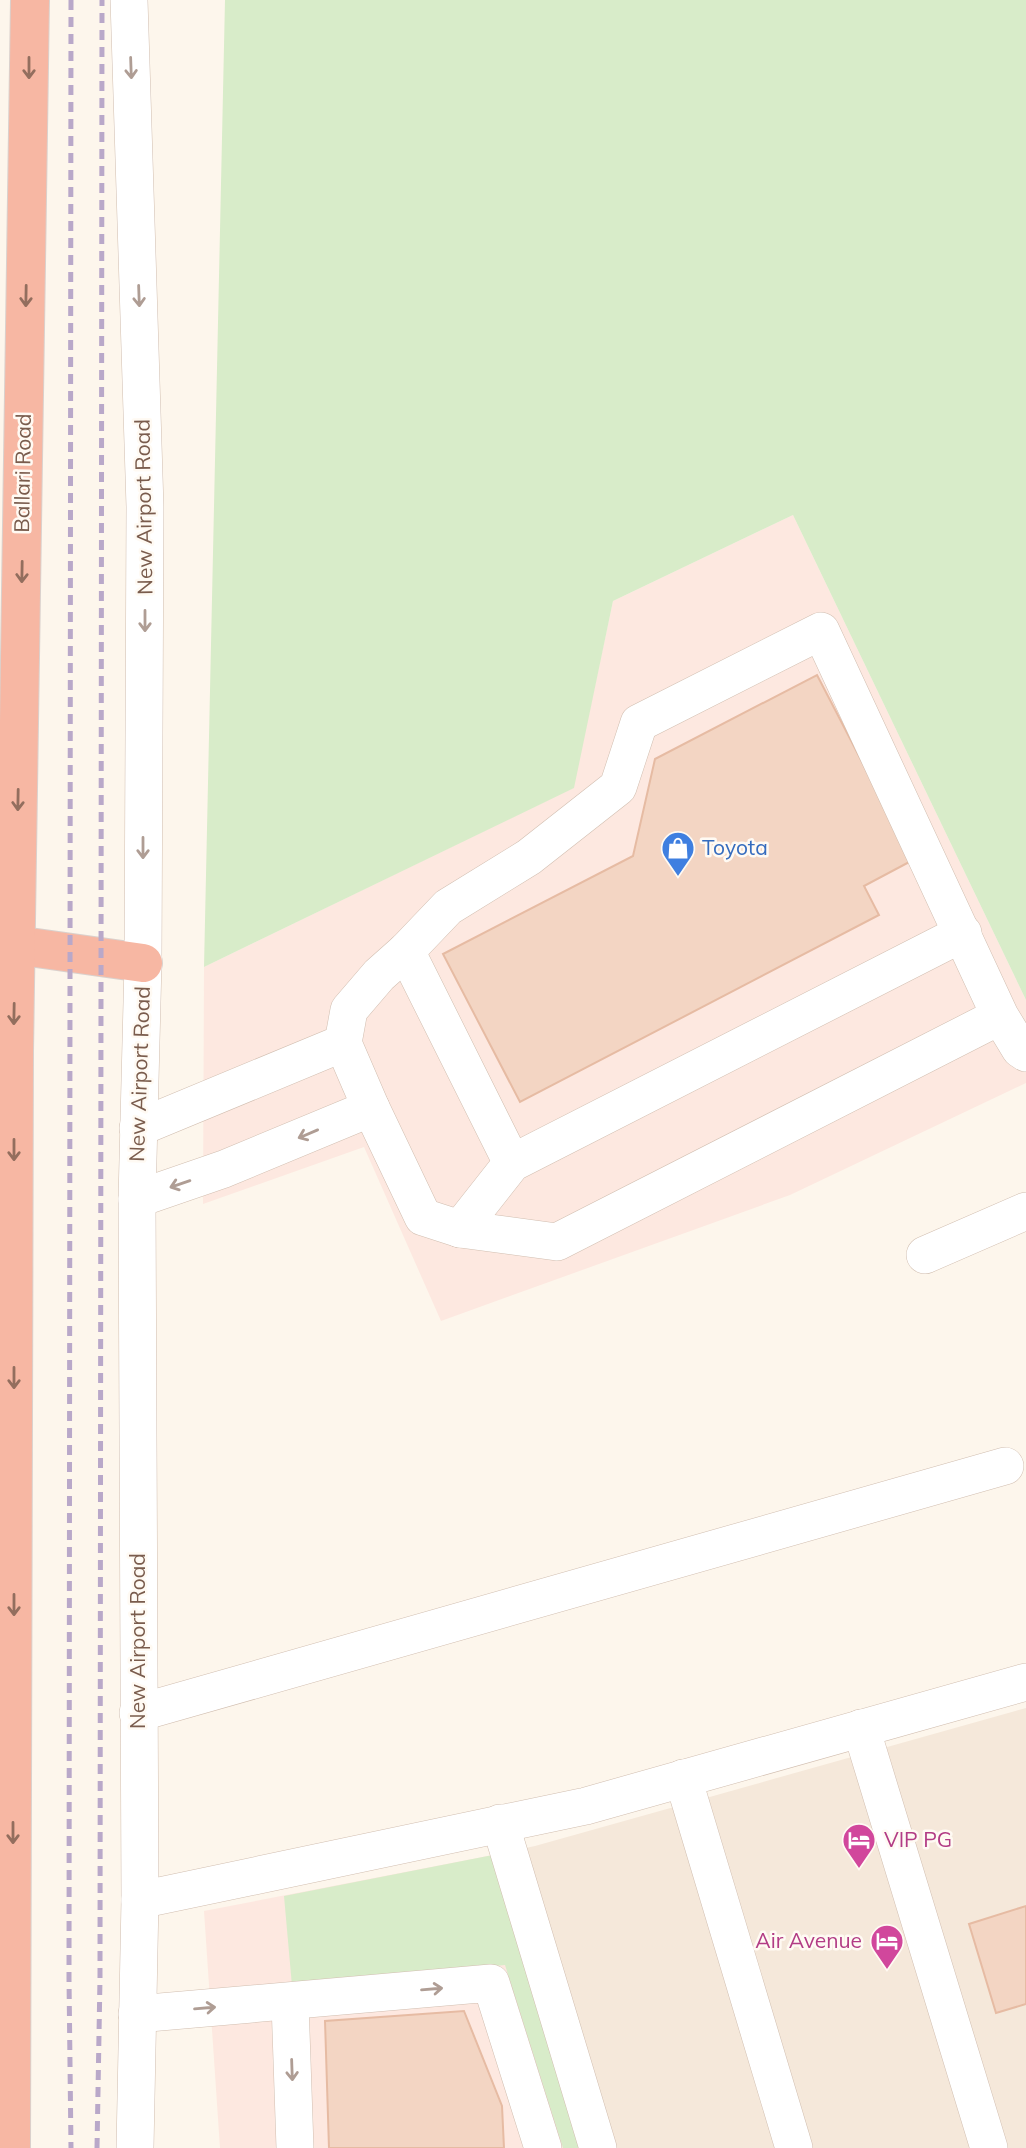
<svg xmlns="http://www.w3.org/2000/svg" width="1026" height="2148" font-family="Mulish,sans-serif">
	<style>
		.residential { fill: #f5e8da }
		.commercial { fill: #fde8e0 }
		.green { fill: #d8ecc9 }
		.building { fill: #f3d5c3; stroke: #e6bba3; stroke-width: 2 }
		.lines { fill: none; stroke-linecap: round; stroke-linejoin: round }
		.minor-casing { stroke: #d1beb0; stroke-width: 38 }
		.highway-casing { stroke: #dad1cd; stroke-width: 40 }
		.minor { stroke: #fff; stroke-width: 37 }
		.highway { stroke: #f7b7a3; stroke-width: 38 }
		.rail { stroke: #b9a8c9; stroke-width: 5; stroke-dasharray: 10 7; stroke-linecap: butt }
		.oneway { stroke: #936e5e }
		.oneway2 { stroke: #af9d94 }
		.labels { text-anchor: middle; stroke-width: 5; stroke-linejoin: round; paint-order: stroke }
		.street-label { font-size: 21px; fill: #7a5c4d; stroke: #fffaf3 }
		.shop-label { font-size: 21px; fill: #366cbe; stroke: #fffaf3; text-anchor: start }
		.hotel-label { font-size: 21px; fill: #b23c85; stroke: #fffaf3; text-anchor: start }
	</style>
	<rect width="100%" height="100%" fill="#fdf6ec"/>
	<path class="residential" d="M1026 1708V2148H584L498 1854 535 1846Z"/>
	<g class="commercial">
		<path d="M793 515 1026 1000V1083L790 1195 441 1321 364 1147 203 1204 204 967 573 788 613 601Z"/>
		<path d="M498 1854 584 2148H220L204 1911Z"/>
	</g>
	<g class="green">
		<path d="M225 0H1026V1000L793 515 613 601 574 788 204 967Z"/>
		<path d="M498 1854 584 2148H563L505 1965 292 1986 284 1896Z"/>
	</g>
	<g class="building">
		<path d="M817 675 913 860 864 886 879 915 520 1102 443 954 633 856 655 759Z"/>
		<path d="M1026 1906V2004L996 2013 969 1924Z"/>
		<path d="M464 2011 502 2106 504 2148H329L325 2021Z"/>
	</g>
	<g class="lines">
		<defs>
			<g id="minor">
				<path d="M129 0 145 507 143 963 137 1199 140 1900 135 2148"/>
				<path d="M406 951 512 1163"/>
				<path d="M1000 1016 557 1242 460 1229 423 1217 371 1108 343 1043 349 1010 379 975 406 951 448 907 529 857 618 787 639 723 821 631 1000 1016 1020 1049 1026 1053"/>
				<path d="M138 1128 343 1043"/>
				<path d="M137 1199 224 1169 371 1108"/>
				<path d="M460 1229 512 1163 963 933"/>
				<path d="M925 1255 1026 1211"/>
				<path d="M138 1713 1005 1466"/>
				<path d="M861 1728 989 2148"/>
				<path d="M683 1778 794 2148"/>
				<path d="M500 1823 598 2148"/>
				<path d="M140 1900 586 1806 1026 1682"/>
				<path d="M290 2002 295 2148"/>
				<path d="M137 2014 491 1983 543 2148"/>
			</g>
			<g id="highway">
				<path d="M15 945 143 963"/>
				<path d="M11 2148 14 1052 30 0"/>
			</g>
		</defs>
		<use href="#minor" class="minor-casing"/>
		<use href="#highway" class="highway-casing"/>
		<use href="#minor" class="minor"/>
		<use href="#highway" class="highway"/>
		<g class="rail">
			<path d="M71 0 69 1979 71 2148"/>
			<path d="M97 2148 100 1978 102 0"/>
		</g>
	</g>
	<defs><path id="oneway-shaft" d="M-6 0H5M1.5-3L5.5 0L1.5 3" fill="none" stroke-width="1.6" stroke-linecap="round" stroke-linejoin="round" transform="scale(1.75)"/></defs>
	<g class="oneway">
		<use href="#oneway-shaft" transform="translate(29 68) rotate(90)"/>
		<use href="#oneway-shaft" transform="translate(26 296) rotate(91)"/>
		<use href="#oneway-shaft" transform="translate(22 572) rotate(91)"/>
		<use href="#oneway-shaft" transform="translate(18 800) rotate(91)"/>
		<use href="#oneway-shaft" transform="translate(14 1014) rotate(91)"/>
		<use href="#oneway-shaft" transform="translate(14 1150) rotate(90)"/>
		<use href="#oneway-shaft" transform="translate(14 1378) rotate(90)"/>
		<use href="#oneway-shaft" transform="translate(14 1605) rotate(90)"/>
		<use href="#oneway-shaft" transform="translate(13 1833) rotate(90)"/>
	</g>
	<g class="oneway2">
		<use href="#oneway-shaft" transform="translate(131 68) rotate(88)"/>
		<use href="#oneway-shaft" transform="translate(139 296) rotate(88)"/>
		<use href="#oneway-shaft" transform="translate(145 621) rotate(90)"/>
		<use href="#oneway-shaft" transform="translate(143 848) rotate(90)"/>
		<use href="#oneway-shaft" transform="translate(308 1134) rotate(157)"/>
		<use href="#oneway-shaft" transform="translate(180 1184) rotate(161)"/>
		<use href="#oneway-shaft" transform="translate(432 1989) rotate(-5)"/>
		<use href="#oneway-shaft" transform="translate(205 2008) rotate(-5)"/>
		<use href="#oneway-shaft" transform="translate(292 2070) rotate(88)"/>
	</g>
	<defs>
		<symbol id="shop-pin" viewBox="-11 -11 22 30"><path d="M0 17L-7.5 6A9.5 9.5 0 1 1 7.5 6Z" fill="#3f7fe0" stroke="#fffaf3"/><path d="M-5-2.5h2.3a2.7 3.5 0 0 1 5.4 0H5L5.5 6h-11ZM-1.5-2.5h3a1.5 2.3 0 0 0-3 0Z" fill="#fff"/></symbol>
		<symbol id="hotel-pin" viewBox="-11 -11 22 30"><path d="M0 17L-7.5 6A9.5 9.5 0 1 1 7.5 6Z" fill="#d1479c" stroke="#fffaf3"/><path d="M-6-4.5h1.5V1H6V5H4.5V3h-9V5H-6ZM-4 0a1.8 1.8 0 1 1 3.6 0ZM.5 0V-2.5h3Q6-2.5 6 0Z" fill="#fff"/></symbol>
	</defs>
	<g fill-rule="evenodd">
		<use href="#shop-pin" x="659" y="829" width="38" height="52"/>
		<use href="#hotel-pin" x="840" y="1821" width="38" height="52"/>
		<use href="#hotel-pin" x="868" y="1922" width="38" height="52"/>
	</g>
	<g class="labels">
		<g class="street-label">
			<text transform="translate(23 473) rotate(-89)" y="7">Ballari Road</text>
			<text transform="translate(144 507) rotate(-91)" y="7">New Airport Road</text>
			<text transform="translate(140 1074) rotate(-88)" y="7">New Airport Road</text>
			<text transform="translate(138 1641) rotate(-90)" y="7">New Airport Road</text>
		</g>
		<g class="shop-label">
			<text x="702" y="855">Toyota</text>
		</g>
		<g class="hotel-label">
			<text x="884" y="1847">VIP PG</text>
			<text x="862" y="1948" text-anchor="end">Air Avenue</text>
		</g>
	</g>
</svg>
